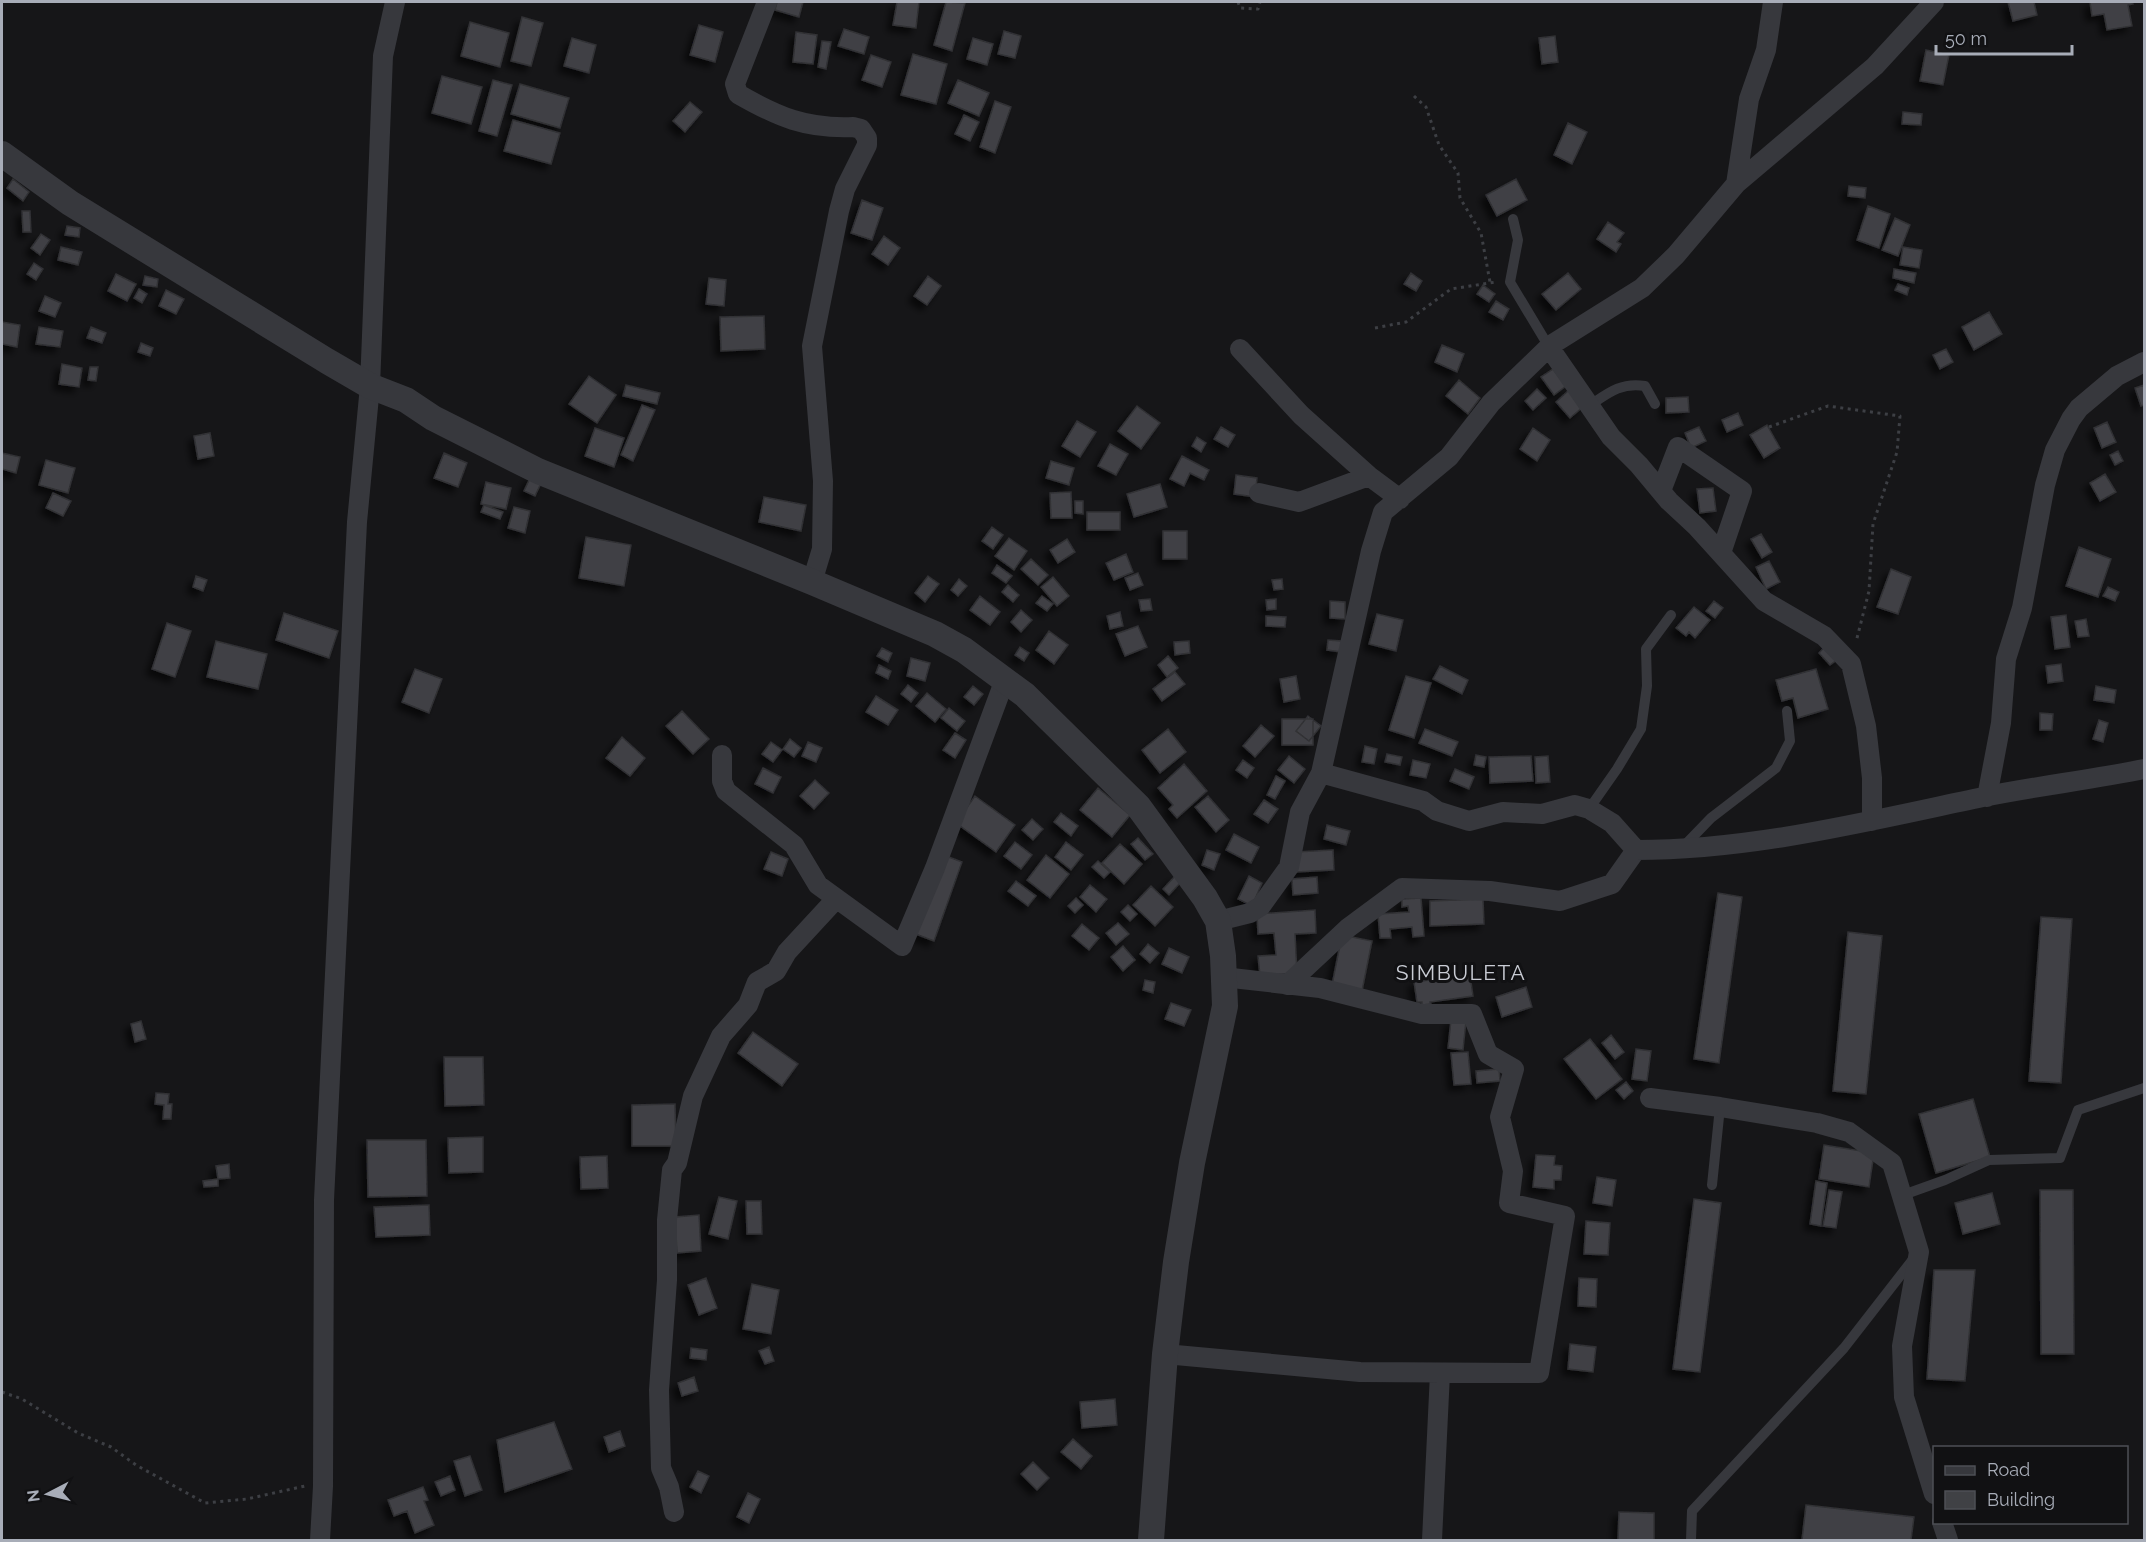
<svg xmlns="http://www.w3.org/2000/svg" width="2146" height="1542" font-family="Raleway,sans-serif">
  <defs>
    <filter id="shadow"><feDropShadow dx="-5.5" dy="5.5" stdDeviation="3" flood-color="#0009"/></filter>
  </defs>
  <rect width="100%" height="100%" fill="#161618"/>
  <path fill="#404145" stroke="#303034" stroke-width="1.5" filter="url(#shadow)" d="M777,2H803L799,17L775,10Z
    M897,2H919L916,28L893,25Z
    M946,2L965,3L952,51L934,45Z
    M2008,2H2034L2037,15L2013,21Z
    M2090,2H2132L2133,4L2128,5L2132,26L2107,30L2104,14L2092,16Z
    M522,17L543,23L531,66L511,61Z
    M470,22L509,33L500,67L461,56Z
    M699,25L723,32L715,62L690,55Z
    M844,29L869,37L864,54L838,46Z
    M1004,31L1021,36L1015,58L998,54Z
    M796,32L817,35L813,64L793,62Z
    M1555,36L1558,62L1542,64L1539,38Z
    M572,38L596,45L589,73L564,66Z
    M973,38L993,44L987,65L967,59Z
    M822,41L831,42L826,69L818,67Z
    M1926,50L1949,55L1943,85L1920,81Z
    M913,54L947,64L936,104L901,95Z
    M871,55L891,62L882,87L862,80Z
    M442,76L482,87L471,124L432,113Z
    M493,80L512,85L497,136L479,131Z
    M958,80L989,93L979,116L948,103Z
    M520,84L569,98L560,128L511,114Z
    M995,101L1011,107L995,153L980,147Z
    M690,102L702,112L685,132L673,121Z
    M1903,112L1922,114L1921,125L1902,124Z
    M964,115L979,122L970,141L955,134Z
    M513,120L560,133L551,164L504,151Z
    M1568,123L1587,132L1572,164L1554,155Z
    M13,179L29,192L23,201L7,188Z
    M1516,179L1527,200L1497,216L1486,195Z
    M1849,186L1866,188L1865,198L1848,196Z
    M862,200L883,208L872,240L851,233Z
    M1868,206L1890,214L1879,248L1857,240Z
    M22,211H30L31,232H23Z
    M1895,218L1910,225L1898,256L1882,250Z
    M1608,222L1624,233L1617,242L1621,244L1616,252L1597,239Z
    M67,226L80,228L79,237L65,235Z
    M41,234L50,240L40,255L31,248Z
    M884,236L900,248L888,265L872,254Z
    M61,247L82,252L78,265L58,260Z
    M1903,247L1922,250L1919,268L1900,265Z
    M34,263L43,269L36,280L27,274Z
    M1894,269L1916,273L1914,283L1893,278Z
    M1411,273L1422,281L1416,291L1404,284Z
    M1568,273L1581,289L1556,310L1542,294Z
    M116,274L136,284L127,301L108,291Z
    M145,276L158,279L157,287L143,285Z
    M928,276L941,286L927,305L914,296Z
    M709,278L726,280L724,306L706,304Z
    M1898,284L1909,288L1907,295L1895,290Z
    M1483,285L1495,294L1489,302L1477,294Z
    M139,289L147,294L142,303L134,298Z
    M166,290L184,299L176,314L159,306Z
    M45,296L61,303L55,317L39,311Z
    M1496,301L1509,309L1503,320L1489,312Z
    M1989,312L2002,334L1974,350L1962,327Z
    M764,316L765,349L721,351L720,317Z
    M2,322L20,325L17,347L2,344Z
    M39,327L63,331L60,347L36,344Z
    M91,327L106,333L102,343L87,338Z
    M141,343L153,348L150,356L138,352Z
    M1442,345L1464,354L1457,372L1435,362Z
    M1946,349L1953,362L1940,369L1933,355Z
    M62,364L82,368L79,387L59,384Z
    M90,367H98L96,381L88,380Z
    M1553,369L1566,386L1554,395L1541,377Z
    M589,376L616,395L597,423L569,404Z
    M1459,380L1480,398L1468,414L1446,396Z
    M626,385L660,393L657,404L623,396Z
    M2144,385V405L2141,406L2135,388Z
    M1537,389L1546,398L1533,410L1525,401Z
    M1569,390L1584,406L1570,418L1556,402Z
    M1688,397L1689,412L1666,413V398Z
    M642,405L655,410L633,461L621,455Z
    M1137,406L1160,423L1141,449L1118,431Z
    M1738,413L1743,425L1727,432L1722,420Z
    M1077,421L1096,432L1080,457L1062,446Z
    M2107,422L2116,442L2102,448L2094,428Z
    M1767,425L1780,448L1764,458L1750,435Z
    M1221,427L1235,435L1228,447L1214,439Z
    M1699,427L1706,441L1691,448L1685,433Z
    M595,428L624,438L614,467L585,456Z
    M1533,428L1550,440L1537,461L1520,449Z
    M210,433L214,456L198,459L194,436Z
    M1197,437L1206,443L1201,452L1192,446Z
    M1110,444L1128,454L1116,475L1098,466Z
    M2118,451L2123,461L2115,465L2110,455Z
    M2,453L20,457L16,473L2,469Z
    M444,453L467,463L458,487L434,478Z
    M1182,456L1209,470L1204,480L1190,473L1184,486L1170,479Z
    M46,460L75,468L68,493L39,485Z
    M1051,461L1074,468L1069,485L1046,478Z
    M2105,474L2116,492L2100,501L2090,483Z
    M1236,475L1257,478L1255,497L1234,494Z
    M531,476L542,481L535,496L524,491Z
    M486,482L511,488L506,509L481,504Z
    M1160,484L1167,507L1134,517L1127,494Z
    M1713,488L1716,511L1700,513L1697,489Z
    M1071,492L1072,518H1051L1050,493Z
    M53,493L71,501L63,516L46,508Z
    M764,497L806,505L801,531L759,522Z
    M1075,501H1083V514L1075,513Z
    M484,505L503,512L500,519L481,512Z
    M514,507L530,511L525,533L508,528Z
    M1087,512H1120V530H1087Z
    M992,527L1003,535L993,549L982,541Z
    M1163,531H1187V559H1163Z
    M1761,534L1772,552L1762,558L1751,539Z
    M586,537L631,545L624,586L579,578Z
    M1009,538L1027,551L1014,570L995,556Z
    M1067,539L1075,552L1058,563L1050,550Z
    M2079,547L2111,559L2098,597L2066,586Z
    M1126,554L1133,572L1114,580L1106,563Z
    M1031,559L1048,575L1038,585L1021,569Z
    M1769,561L1780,582L1766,589L1756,567Z
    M997,565L1012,576L1006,583L992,573Z
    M1891,569L1911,577L1898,614L1877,607Z
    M1138,573L1143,585L1130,590L1125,578Z
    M196,576L207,580L203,591L193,587Z
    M928,576L939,584L925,602L915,593Z
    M1053,577L1069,596L1057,606L1041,587Z
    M959,579L967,586L958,596L951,590Z
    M1282,579L1283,589L1274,590L1272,580Z
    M1008,585L1019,595L1013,602L1002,592Z
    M2108,587L2119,592L2115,601L2103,596Z
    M980,596L1000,612L990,625L970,610Z
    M1042,596L1053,604L1047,611L1036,603Z
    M1150,599L1152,610L1141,611L1139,600Z
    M1276,599V609L1267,610L1266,600Z
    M1330,601L1345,602V619L1330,618Z
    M1714,601L1723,608L1715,618L1706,611Z
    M1694,607L1710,620L1695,638L1689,632L1686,636L1676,628Z
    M1021,610L1032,620L1021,632L1011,622Z
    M1120,612L1123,626L1110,629L1107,616Z
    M284,613L338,631L329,658L276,640Z
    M1377,614L1403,620L1396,651L1369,644Z
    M2066,615L2070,647L2055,649L2051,617Z
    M1266,616L1286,617L1285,627L1266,626Z
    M2086,619L2089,636L2078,637L2075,621Z
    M167,623L191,631L175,677L152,669Z
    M1138,626L1147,647L1125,656L1116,634Z
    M1049,631L1068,645L1054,664L1036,650Z
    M1328,640L1342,641L1341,652L1327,650Z
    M216,641L267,654L258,689L207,677Z
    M1189,641L1190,653L1175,655L1174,642Z
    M1828,643L1841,657L1830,665L1819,653Z
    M1020,647L1029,653L1024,661L1015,655Z
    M882,648L892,653L888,662L877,656Z
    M1168,656L1178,668L1167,677L1158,665Z
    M911,658L930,663L925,681L907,676Z
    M2061,664L2063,681L2048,683L2046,666Z
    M879,665L891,671L888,679L876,673Z
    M1440,666L1468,680L1462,694L1433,679Z
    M415,669L442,679L429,713L402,702Z
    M1816,669L1828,709L1798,718L1793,698L1782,701L1776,680Z
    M1175,672L1185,684L1162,701L1153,689Z
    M1296,676L1300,699L1284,702L1280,679Z
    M1406,676L1431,683L1414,738L1389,730Z
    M908,685L918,693L911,702L901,694Z
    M973,686L983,694L974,705L964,697Z
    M2096,686L2116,690L2114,703L2094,700Z
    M927,693L946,709L935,722L916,706Z
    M876,696L898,710L888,725L866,712Z
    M949,708L965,721L957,731L941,718Z
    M682,711L709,739L693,754L666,726Z
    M2040,713L2053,714L2052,730H2040Z
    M1308,716L1321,726L1309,741L1296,731Z
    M1282,719H1313V745H1282Z
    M2099,720L2108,723L2103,742L2093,739Z
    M1261,725L1274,736L1255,757L1243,746Z
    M1168,729L1186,752L1160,773L1142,750Z
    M1425,729L1458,742L1452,756L1419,743Z
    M955,733L966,740L955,758L943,750Z
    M622,737L645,758L630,776L606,758Z
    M790,739L801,748L794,757L783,749Z
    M771,742L782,750L773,762L762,754Z
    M808,742L822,748L816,762L802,756Z
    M1365,746L1377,749L1374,764L1362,762Z
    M1387,754L1402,757L1400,765L1385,762Z
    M1476,755L1486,757L1484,767L1474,765Z
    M1289,756L1305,769L1294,783L1278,770Z
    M1531,756L1533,781L1490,783L1489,757Z
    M1548,756L1550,782L1536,783L1535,757Z
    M1243,760L1254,768L1247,778L1236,770Z
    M1413,760L1430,764L1426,778L1410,775Z
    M1184,764L1207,791L1177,818L1169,809L1173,805L1158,788Z
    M763,768L781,777L773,793L755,784Z
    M1455,769L1474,777L1469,789L1450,781Z
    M1276,776L1285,781L1275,799L1267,795Z
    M815,780L829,793L814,809L800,796Z
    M1098,788L1130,815L1112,837L1080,810Z
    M975,796L1015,825L996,852L956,823Z
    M1208,796L1229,820L1216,832L1195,807Z
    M1264,800L1278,809L1268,823L1254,814Z
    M1061,813L1078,826L1071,836L1054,822Z
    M1032,819L1043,829L1033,840L1022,830Z
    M1327,825L1350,831L1346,845L1324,839Z
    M1234,834L1259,847L1251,863L1226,850Z
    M1138,838L1153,854L1145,860L1131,844Z
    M1015,842L1032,855L1021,869L1004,856Z
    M1066,842L1083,855L1071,870L1055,857Z
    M1120,844L1142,864L1124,884L1102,863Z
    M1207,850L1220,854L1214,870L1202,865Z
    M1333,850L1334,870L1296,872L1295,852Z
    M771,852L788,859L782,876L764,869Z
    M941,854L962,862L934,941L913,933Z
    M1046,855L1069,874L1050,898L1027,880Z
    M1098,861L1110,872L1104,878L1092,867Z
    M1175,876L1181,882L1169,895L1163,889Z
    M1249,876L1262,883L1252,906L1238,899Z
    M1317,877L1318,893L1293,895L1292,879Z
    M1016,881L1036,896L1028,906L1008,891Z
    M1090,885L1107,899L1096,912L1080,897Z
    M1151,886L1173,907L1155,926L1133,905Z
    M1718,893L1742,897L1719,1063L1694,1059Z
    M1076,898L1083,905L1075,913L1068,906Z
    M1421,898L1424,936L1413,937L1412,927L1390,929L1391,938H1380L1378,914L1409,912L1408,906L1402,907V899Z
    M1483,899L1484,924L1430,926V901Z
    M1128,905L1137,914L1130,921L1121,912Z
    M1315,910L1316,933L1295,934L1297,973L1260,976L1258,956L1276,955L1274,933L1258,934L1257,914Z
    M2041,917L2072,919L2061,1083L2029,1081Z
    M1118,923L1129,934L1116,945L1106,933Z
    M1082,924L1099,938L1089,950L1072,936Z
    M1848,932L1882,936L1866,1094L1833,1091Z
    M1342,935L1372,941L1362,991L1332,985Z
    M1148,944L1159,953L1150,963L1140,954Z
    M1123,946L1135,960L1123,971L1111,957Z
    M1169,948L1189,957L1182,973L1162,964Z
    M1470,975L1473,996L1430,1002L1431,1004L1422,1005V1002H1417L1414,982Z
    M1145,980L1155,982L1153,993L1143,990Z
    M1526,987L1532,1007L1502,1017L1496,997Z
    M1171,1003L1191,1010L1184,1026L1165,1019Z
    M1451,1020L1466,1021L1463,1050L1448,1048Z
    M141,1021L146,1039L135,1042L131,1024Z
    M753,1032L798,1064L782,1086L738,1053Z
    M1611,1035L1624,1052L1615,1059L1602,1043Z
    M1590,1039L1622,1079L1596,1099L1564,1059Z
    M1636,1049L1651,1051L1647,1081L1632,1079Z
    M1468,1052L1471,1084L1454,1085L1451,1053Z
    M444,1057H483L484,1105L445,1106Z
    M1499,1069L1500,1081L1477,1083L1476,1071Z
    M1626,1082L1633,1091L1624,1099L1616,1090Z
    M156,1093L169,1094L168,1104H172L171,1119H163L164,1105L155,1104Z
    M1973,1099L1990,1157L1936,1173L1919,1114Z
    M675,1104L676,1146H632V1105Z
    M483,1137V1172L449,1173L448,1138Z
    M367,1140H426L427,1196L368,1197Z
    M1824,1145L1874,1153L1869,1187L1819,1179Z
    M1536,1155L1555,1156L1554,1165L1562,1166L1561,1180H1554V1189L1533,1187Z
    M607,1156L608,1188L581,1189L580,1157Z
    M229,1164L230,1178L218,1179L216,1166Z
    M1597,1177L1616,1180L1612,1206L1593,1203Z
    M218,1179V1186L204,1187L203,1181Z
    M1816,1181L1827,1183L1821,1226L1810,1224Z
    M1829,1190L1842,1192L1836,1228L1823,1226Z
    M2040,1190H2073L2074,1354H2041Z
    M1992,1193L2000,1224L1963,1234L1955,1203Z
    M719,1197L737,1201L728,1239L709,1234Z
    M1694,1199L1721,1203L1700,1372L1673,1369Z
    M746,1201H761L762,1234H747Z
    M429,1205L430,1235L376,1237L374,1207Z
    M699,1215L701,1251L677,1253L675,1217Z
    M1586,1221L1610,1223L1608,1255L1584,1254Z
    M1934,1270H1975L1965,1381L1927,1379Z
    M706,1278L717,1308L699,1315L688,1285Z
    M1579,1278L1597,1279L1596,1307L1578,1306Z
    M752,1284L779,1290L771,1334L743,1329Z
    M1570,1344L1596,1347L1593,1372L1568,1369Z
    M769,1347L774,1361L765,1364L759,1351Z
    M691,1348L707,1350L706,1360L690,1358Z
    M694,1377L698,1391L682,1396L678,1383Z
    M1115,1399L1117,1425L1082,1428L1080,1402Z
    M554,1422L572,1469L505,1492L497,1440Z
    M620,1431L625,1446L609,1452L604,1437Z
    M1073,1439L1092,1456L1081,1469L1061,1452Z
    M470,1456L482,1490L465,1496L454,1461Z
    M1033,1462L1049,1478L1037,1490L1021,1474Z
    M698,1471L709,1476L701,1493L690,1487Z
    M450,1476L455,1490L441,1496L435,1482Z
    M423,1487L428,1500L424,1501L434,1525L415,1533L407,1511L394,1516L388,1500Z
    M748,1493L760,1499L749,1523L737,1517Z
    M1806,1505L1914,1517L1911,1540H1802Z
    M1619,1512L1654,1513V1540H1618Z"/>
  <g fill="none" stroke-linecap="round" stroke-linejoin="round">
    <path stroke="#3d3f44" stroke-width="3" stroke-dasharray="3 4.5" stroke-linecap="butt" d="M1238,2L1240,8L1258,9L1260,2
      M1414,96L1426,107L1439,145L1458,173L1460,198L1481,233L1490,282
      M1375,328L1406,322L1451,289L1496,282
      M1769,427L1828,406L1900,416L1897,452L1873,524L1869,591L1856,642
      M2,1392L22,1399L78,1433L111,1447L136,1465L205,1503L247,1499L305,1486"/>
    <path stroke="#37383d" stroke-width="10" d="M1513,219L1518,240L1510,282L1549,347
      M1589,406C1608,393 1621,382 1645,386L1655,404
      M1589,809L1617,769L1641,729L1647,686L1646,649L1671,615
      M1682,848L1711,818L1776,768L1790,741L1787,711
      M1712,1185L1720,1107
      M1903,1195L1945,1180L1989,1160L2060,1158L2078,1110L2144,1088
      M1691,1540L1692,1511L1844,1348L1914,1258"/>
    <path stroke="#37383d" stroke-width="20" d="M767,2L735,84L738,94C778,117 806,129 853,127L861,129L867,138V145L845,189L839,211L812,346L823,481L822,549L812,582
      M1736,184L1749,99L1766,50L1773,2
      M1549,347L1611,437L1639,465L1669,501L1697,527L1764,601L1824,636L1851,664L1866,726L1872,778V821
      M1240,349L1301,415L1369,476
      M1661,491L1678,447L1742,491L1721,553
      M1259,493L1299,502L1369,476L1400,499
      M722,755V781L726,791L794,845L818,885L902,946L935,868L1004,682
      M1321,773L1423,801L1437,811L1469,821L1503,812L1542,814L1575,805L1589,809L1612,823L1636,850C1753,850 1868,821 1983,797C2036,786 2091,780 2144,769
      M1987,797L2001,723L2006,659L2022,608L2045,485L2055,450L2071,419L2079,408L2117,376L2144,362
      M1218,921L1250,913L1261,906L1289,867L1300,812L1321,773L1371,551L1383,512L1449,457L1491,403L1551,345L1642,288L1676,255L1736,184L1875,66L1934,2
      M1287,985L1348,928L1402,888L1490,891L1560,901L1612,884L1636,850
      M1650,1098L1720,1107L1817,1123L1849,1132L1892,1163L1919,1252L1902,1346L1904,1397L1934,1494
      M1165,1354L1360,1372L1539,1373L1565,1216L1509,1203L1513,1171L1500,1117L1514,1069L1488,1054L1472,1014H1422L1320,988L1223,977
      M674,1512L669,1487L661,1468L659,1390L667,1280V1220L672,1170L677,1163L693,1096L721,1036L748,1005L757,982L776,971L787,952L836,899
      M1942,1522L1948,1540
      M320,1540L323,1486L324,1200L357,522L370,386L383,56L395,2
      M1432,1540L1440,1373"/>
    <path stroke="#37383d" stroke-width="26" d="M2,154L70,203L327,361L370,386L406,400L433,418L538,471L812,582L935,634L964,650L1025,695L1138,806L1205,898L1218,921L1223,956L1225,1006L1192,1163L1176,1262L1165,1354L1151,1540"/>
  </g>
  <g text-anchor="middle" stroke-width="6" stroke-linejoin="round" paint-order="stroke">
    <g font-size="21" letter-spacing="1.5" fill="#c9ccd4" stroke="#111113">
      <text x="1461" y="980">SIMBULETA</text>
    </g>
  </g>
  <rect width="2146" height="1542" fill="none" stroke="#a8adb8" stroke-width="6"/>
  <rect x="1933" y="1446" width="195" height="78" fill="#111113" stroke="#4d4f55" stroke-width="1.5"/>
  <rect x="1945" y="1466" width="30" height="9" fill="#37383d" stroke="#4d4f55" stroke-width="1.5"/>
  <text x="1987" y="1476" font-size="18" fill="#a8adb8">Road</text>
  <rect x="1945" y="1491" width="30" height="18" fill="#404145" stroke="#4d4f55" stroke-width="1.5"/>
  <text x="1987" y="1506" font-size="18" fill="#a8adb8">Building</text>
  <g transform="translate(48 1494) rotate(263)" stroke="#111113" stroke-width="4.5" paint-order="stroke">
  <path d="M0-4.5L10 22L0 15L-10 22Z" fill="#a8adb8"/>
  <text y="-9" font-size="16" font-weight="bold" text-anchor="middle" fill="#a8adb8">N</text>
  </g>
  <path d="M1936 45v9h136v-9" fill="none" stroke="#a8adb8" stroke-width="3"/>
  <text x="1945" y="45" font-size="18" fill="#a8adb8" stroke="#111113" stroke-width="4.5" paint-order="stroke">50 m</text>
</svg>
